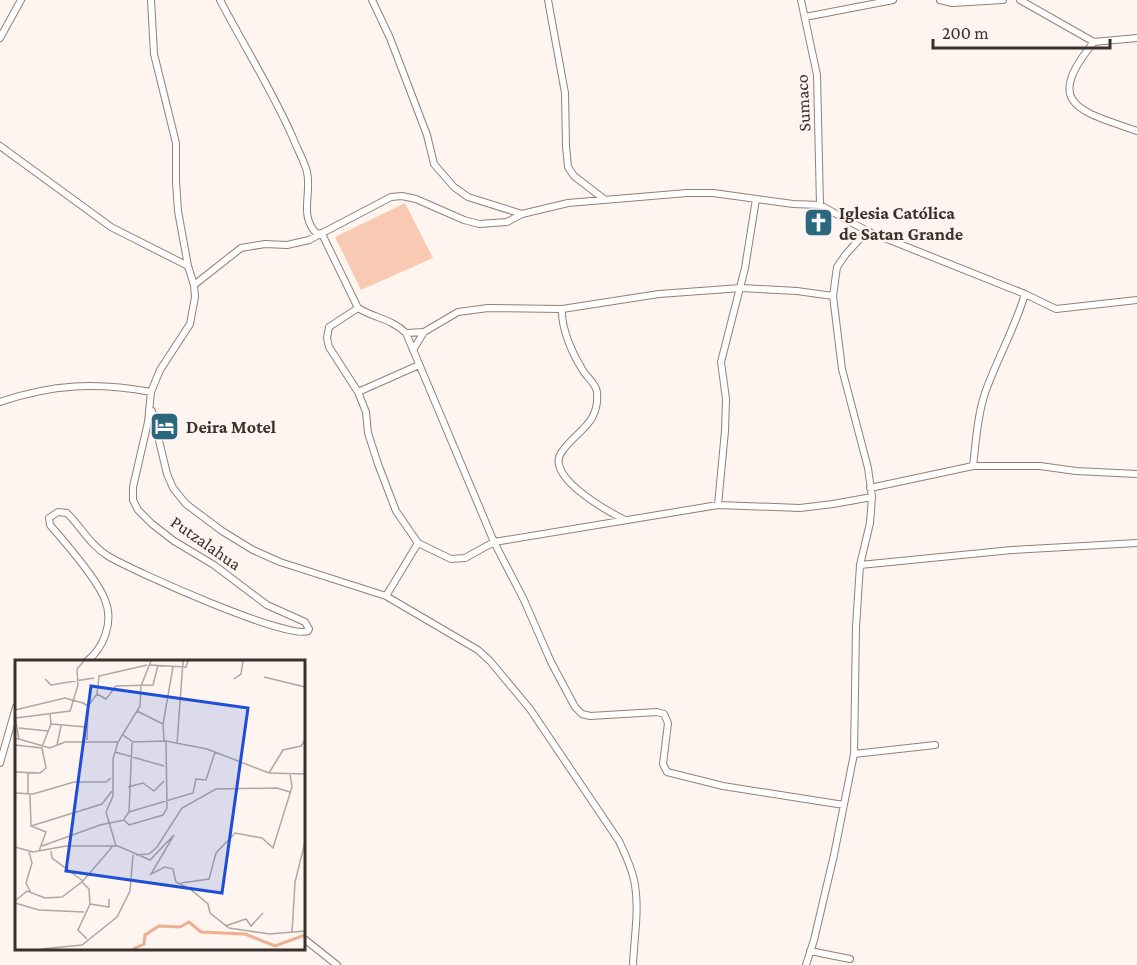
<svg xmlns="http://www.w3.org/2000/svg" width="1137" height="965" font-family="'Crimson Pro',serif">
  <rect width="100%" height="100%" fill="#fef4f0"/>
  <path fill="#f9cab3" d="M405,203L433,258L361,290L335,237Z"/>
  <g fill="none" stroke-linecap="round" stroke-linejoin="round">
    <defs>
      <path id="minor" d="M220,0C244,46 272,90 293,138C297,149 304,160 307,172C312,193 299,215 316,233L322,234L358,308L329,327L327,338L329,347L358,392L366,412L368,433L378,464L396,511L418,543L451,559L465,558L494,542L718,505L800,508L833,504L872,497
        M372,0L390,38L427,135L434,164L454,187L468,197L522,214
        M548,0L565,93L566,146L568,167L574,176L604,199
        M801,0L817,75L820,205
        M940,0L952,3L1003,0
        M1020,0L1094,42L1137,38
        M805,17L893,0
        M0,38L21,0
        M1094,42C1042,105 1080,111 1137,131
        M0,146L111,227L188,266
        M194,285L241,248L265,244L287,245L309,240L391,197L402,196L416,199L464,220L479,224L507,222L522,214L568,203L687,193H713L793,204L820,205L867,231L1025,294L1056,309L1137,300
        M358,308C374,318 392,319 406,333L494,542L524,600L551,662L575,707L582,714L590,716L657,712L664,714L668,723L663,764L667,772L723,786L844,805
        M562,309C561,328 572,353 582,369C586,377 596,383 597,392C600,425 575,431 561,453C546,477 607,511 625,520
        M406,333L424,332L458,312L488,308L562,309L659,294L741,288L797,291L833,296
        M413,350L424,332
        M358,392L419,365
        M0,402C52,384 97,382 151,392
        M152,411L167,474L173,488L186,504L222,531L253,550L280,562L386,596L478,650L490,661L530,709L619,841C625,854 631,866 634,880C640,908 634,937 633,965
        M973,466C976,442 977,417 985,393C997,359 1015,328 1025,294
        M870,488L973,466H1040L1076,471L1137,474
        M718,505L725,431L726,399L721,362L745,268L756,199
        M860,565L1012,550L1137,543
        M386,596L418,543
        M86,662C104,648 114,622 105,600C98,580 64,541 50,525L49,518L58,512L67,513C81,527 91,546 108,556C133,571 287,640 308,631L309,629L305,622L267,605L214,565L174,541L152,524L138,510L133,500V487L148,422L151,392L160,370L190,324L195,297L194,285L188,266L178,211L176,182V143L154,54L151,0
        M854,754L935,745
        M0,763L16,707
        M303,938L337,965
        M810,951L850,959
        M806,965L814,940L834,855L854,754L856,627L860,565L870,523L872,497L868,468L842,369L833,296L837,267L846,254L867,231"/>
    </defs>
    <use href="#minor" stroke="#957f75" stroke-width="8"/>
    <use href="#minor" stroke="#fff" stroke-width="6"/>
  </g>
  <defs>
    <symbol id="church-square" viewBox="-11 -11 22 22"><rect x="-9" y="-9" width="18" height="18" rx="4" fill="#2b677e" stroke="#fef4f0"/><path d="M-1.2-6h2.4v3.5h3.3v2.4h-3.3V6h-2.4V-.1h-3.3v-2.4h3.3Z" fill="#fff"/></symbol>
    <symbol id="hotel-square" viewBox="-11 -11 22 22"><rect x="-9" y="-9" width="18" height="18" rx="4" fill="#2b677e" stroke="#fef4f0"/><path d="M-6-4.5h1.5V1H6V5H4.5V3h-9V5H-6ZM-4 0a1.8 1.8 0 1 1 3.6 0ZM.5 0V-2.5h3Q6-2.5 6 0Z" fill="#fff"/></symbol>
  </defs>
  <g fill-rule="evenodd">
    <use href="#church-square" x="802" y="206" width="33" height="33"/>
    <use href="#hotel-square" x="148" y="410" width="33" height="33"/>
  </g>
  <g text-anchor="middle" stroke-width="5" stroke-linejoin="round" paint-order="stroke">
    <g font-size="18" fill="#3a312d" stroke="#fef4f0">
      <text transform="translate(803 103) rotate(-93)" y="6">Sumaco</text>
      <text transform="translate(206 543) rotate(35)" y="6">Putzalahua</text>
    </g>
    <g font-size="18" font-weight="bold" fill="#3a312d" stroke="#fef4f0" text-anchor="start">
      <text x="839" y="219">Iglesia Católica<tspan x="839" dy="21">de Satan Grande</tspan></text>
      <text x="186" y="433">Deira Motel</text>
    </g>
  </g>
  <g transform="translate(15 660)">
    <rect width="290" height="290" fill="#fef4f0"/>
    <path fill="none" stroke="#eeaf91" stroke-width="3" d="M118,289L129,284L130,275L144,266L165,267L174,262L186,272L230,274L260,286L290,275"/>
    <path fill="none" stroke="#b0a6a2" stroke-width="1.5" d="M134,5L171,7L173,1M249,17L290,27M30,19L36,25L79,18M219,19L226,14L228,1M82,34L91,39L101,26L138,25L143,5M73,46L82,34L84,16L132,5M0,50L50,38L68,43L73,46L72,80M122,51L148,64M0,57L4,79M1,58L55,51L63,25L62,9L69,1M36,64L71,67M4,68L33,71M108,75L118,82L151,81L192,89L254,113L290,114M0,78L35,88L50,82H103M149,81L148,64L158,7M162,84L168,1M0,85L27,88L31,108L25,113L0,112M42,85L46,66M27,87L36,64L35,54M100,92L149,106M254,113L268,90L286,86L290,80M113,127L128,123L139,131L149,121M0,133L18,134L59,122H91L96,118M13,135V112M15,135L16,166L31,172L24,191M114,152L117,83M109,159L114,152L178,133L181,119L191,120L200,92M16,166L87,144L97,131M27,186L85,165L109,160L114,165L148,155L152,148L151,81M101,186L91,152L98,136V99L103,82L125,46L126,26L136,1M0,187L18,192L51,186H103L135,200L159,175L136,214L150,207L158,209L161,222L175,229L193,244L195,253L214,268L255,274L290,271M36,191L37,198L68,221M14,192L17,203L11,223L16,233M121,195L134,194L142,187L167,148L201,129L262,128L275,132M67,222L74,229L75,244L63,270L72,279M166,223L194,219L201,193L220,173L247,178L258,188L277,127L275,114M0,241L12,231L30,238L47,237L68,221L97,187M0,243L24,250L69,252M75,244L94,247V239M210,266L231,259L236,266L248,253M277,273L280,222L290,182M26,289L67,285L102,257L115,231L118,195"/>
    <path fill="#1d4ed8" fill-opacity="0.15" stroke="#1d4ed8" stroke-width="3" d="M76,26L233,48L207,233L51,211Z"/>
    <rect width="290" height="290" fill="none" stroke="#3a312d" stroke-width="3"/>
  </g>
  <path d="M933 39v9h177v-9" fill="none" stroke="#3a312d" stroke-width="3"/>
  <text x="942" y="39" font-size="18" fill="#3a312d" stroke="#fef4f0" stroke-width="4.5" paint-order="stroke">200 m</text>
</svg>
